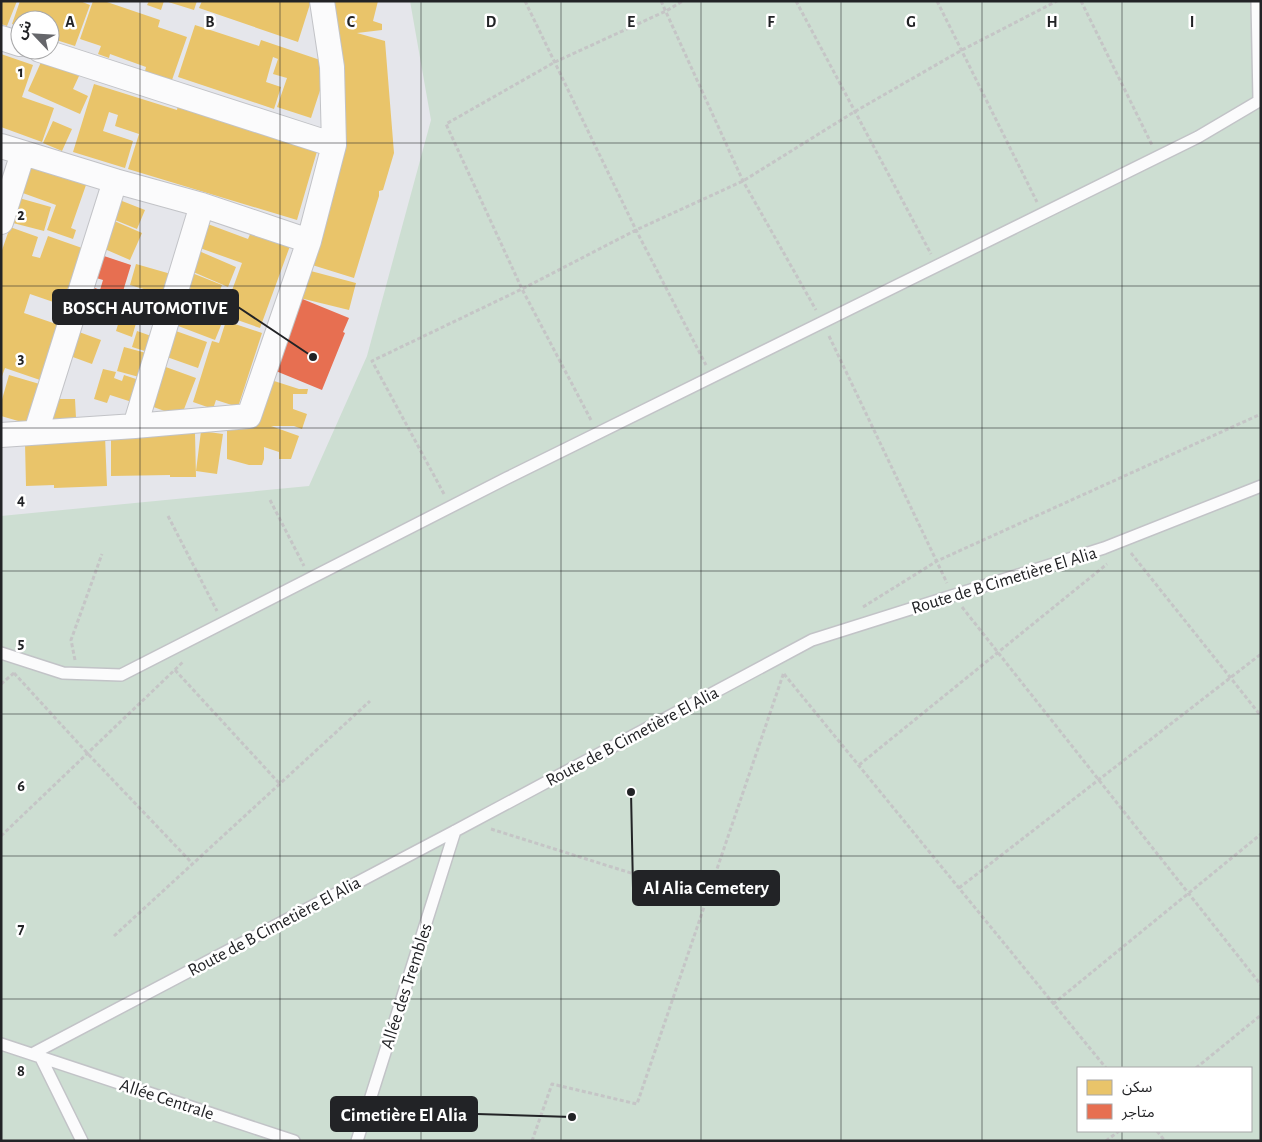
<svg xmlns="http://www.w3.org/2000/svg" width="1262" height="1142" font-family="'Alegreya Sans','Noto Sans Arabic',sans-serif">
  <rect width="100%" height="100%" fill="#e5e6eb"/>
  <path fill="#cdded2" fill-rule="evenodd" d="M410,1H1261V1141H1V516L309,486L367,356L431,120ZM1078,1068H1251V1131H1078Z"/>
  <path fill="#e9c46a" d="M1,1H17L7,26L1,24Z
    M20,1H80L90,5L75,46L50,38V20H20V27L12,24Z
    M93,1H104L160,20L158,27L187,37L172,80L145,71L146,67L110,54L109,58L98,54L101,46L80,39Z
    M149,1H164L161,10L147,5Z
    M165,1H197L194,10Z
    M202,1H311L298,42L199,8Z
    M334,1H378L373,21L382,24V30L357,33L385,41L394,153L383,190L379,191V196L354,278L309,264L346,141Z
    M195,25L259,46L261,40L329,63L311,118L277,107L287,78L273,74L278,59L273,57L266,82L281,87L274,109L178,77Z
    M1,54L33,65L22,97L54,108L42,142L1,127Z
    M42,60L79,76L73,89L88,96L80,114L28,91Z
    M94,84L177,110L178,105L318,148L297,220L128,169L139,134L115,126L118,115L109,112L103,131L133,141L125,168L73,152Z
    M53,121L72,129L62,151L43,143Z
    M29,166L86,185L71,228L76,230L73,239L47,230L56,205L20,192Z
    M19,198L51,207L44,231L13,223Z
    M117,199L145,210L137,229L110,218Z
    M112,220L142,233L130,260L100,247Z
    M205,223L248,239L251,232L290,246L260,328L223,315L242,263L197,247Z
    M10,227L38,237L32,256L40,258L48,236L82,248L62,305L30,294L24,313L59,325L40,380L5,368L1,379V253Z
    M199,251L236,267L228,287L191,271Z
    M136,264L171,274L164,295L130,285Z
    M307,270L356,283L349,310L300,298Z
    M192,273L222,285L211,314L224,318L215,340L173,324Z
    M123,308L139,313L132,337L116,331Z
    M226,321L262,333L238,407L216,400L213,409L193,402L212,341L219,343Z
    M173,330L207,342L198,368L164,356Z
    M137,331L154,337L148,352L132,347Z
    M79,332L101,340L92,364L70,356Z
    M124,347L146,353L139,377L117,371Z
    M163,366L196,378L181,417L148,405Z
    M103,369L116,372L114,378L122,381L124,375L139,380L132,402L110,395L107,403L94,399Z
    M9,375L43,385L32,425L1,416V403Z
    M271,380L299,389H308L307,394H293V409L307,414L302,429L294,426H271L299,436L291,459H279V452L264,447V459L262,465H249L227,459V429L254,428Z
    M53,399H75L76,418L53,419Z
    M201,431L223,434L217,474L196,471Z
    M195,433L196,477H170V475L111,476V435Z
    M105,436L107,486L54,488V485L26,486L25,443Z"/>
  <path fill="#e76f51" d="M101,255L131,265L117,311L85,299L90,286L100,290L103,280L93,277Z
    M300,298L349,318L343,332L345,333L322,390L271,369Z"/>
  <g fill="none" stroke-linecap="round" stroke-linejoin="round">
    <defs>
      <path id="service" d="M1,653L63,673L121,675L507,478L1198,137L1259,101L1257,1
        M1,1044L294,1141
        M32,1054L455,831L812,640L1104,548L1261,486
        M40,1056L82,1141
        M357,1141L455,831"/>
      <path id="minor" d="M1,38L20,44
        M40,50L334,145
        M1,146L115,181L202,205L309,241
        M1,222L23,153
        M135,426L202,205
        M36,432L115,181
        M1,435L135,426L249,416L309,241L334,145L332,67L322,1"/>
    </defs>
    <use href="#service" stroke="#c2c3c7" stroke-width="14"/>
    <use href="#minor" stroke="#c2c3c7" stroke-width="26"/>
    <path stroke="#c5c5c6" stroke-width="3" stroke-dasharray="4 2.5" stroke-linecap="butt" d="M525,1L636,230L706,365
      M661,1L743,181L816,310
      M796,1L931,254
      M937,1L1037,202
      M1081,1L1152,145
      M829,336L947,583
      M591,420L522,289L446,124L555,62L666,11L683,1
      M444,494L372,361L522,289L636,230L743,181L854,112L962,50L1057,1
      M270,500L304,566
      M168,516L217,611
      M1131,553L1261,716
      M863,607L937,561L1261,414
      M962,607L1261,985
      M75,660L71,640L102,554
      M175,670L279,783
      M14,673L90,756L192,863
      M784,674L1106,1068
      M1,684L14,673
      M859,765L1107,564
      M491,829L707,897
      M1,836L184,661
      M959,888L1261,654
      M114,936L370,701
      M1053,1004L1261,834
      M1196,1068L1261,1015
      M1157,1131L1165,1141
      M532,1141L552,1084L637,1104L784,672
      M1106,1141L1119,1131"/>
    <use href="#service" stroke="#fbfbfc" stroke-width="11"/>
    <use href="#minor" stroke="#fbfbfc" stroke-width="24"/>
  </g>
  <path fill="none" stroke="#222326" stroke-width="1" stroke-opacity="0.55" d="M140,1V1141M280,1V1141M421,1V1141M561,1V1141M701,1V1141M841,1V1141M982,1V1141M1122,1V1068M1,143H1261M1,286H1261M1,428H1261M1,571H1261M1,714H1261M1,856H1261M1,999H1261M1122,1131V1141"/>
  <g text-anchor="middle" stroke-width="5" stroke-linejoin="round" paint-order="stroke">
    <g font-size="18" fill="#222326" stroke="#fff">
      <text transform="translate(1004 580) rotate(-17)" y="6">Route de B Cimetière El Alia</text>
      <text transform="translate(632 736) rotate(-28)" y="6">Route de B Cimetière El Alia</text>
      <text transform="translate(274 926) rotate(-28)" y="6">Route de B Cimetière El Alia</text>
      <text transform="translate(406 986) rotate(-72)" y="6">Allée des Trembles</text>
      <text transform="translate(167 1099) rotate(18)" y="6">Allée Centrale</text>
    </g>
  </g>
  <g font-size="16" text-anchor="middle" font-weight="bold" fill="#222326" stroke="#fff" stroke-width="5" stroke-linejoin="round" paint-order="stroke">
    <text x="70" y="27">A</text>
    <text x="210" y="27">B</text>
    <text x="351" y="27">C</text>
    <text x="491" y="27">D</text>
    <text x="631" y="27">E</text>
    <text x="771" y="27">F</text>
    <text x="911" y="27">G</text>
    <text x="1052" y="27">H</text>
    <text x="1192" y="27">I</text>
    <text x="21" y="77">1</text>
    <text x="21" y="220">2</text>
    <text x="21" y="363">3</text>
    <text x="21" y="505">4</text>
    <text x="21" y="648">5</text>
    <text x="21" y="791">6</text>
    <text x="21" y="934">7</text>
    <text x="21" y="1076">8</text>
  </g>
  <path fill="none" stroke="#222326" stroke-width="2" d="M313 357L238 307M631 792L633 888M572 1117L477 1114"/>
  <g fill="#222326" stroke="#fff" stroke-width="2">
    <circle cx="313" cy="357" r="5"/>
    <circle cx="631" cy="792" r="5"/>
    <circle cx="572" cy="1117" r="5"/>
  </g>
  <g fill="#222326" stroke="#222326" stroke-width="2">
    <rect x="53" y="290" width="185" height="34" rx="5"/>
    <rect x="633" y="871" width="146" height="34" rx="5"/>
    <rect x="331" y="1097" width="146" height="34" rx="5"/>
  </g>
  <g font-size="19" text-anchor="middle" font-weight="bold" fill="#fff">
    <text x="145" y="314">BOSCH AUTOMOTIVE</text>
    <text x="706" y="894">Al Alia Cemetery</text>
    <text x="404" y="1121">Cimetière El Alia</text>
  </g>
  <rect width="1262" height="1142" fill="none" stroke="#222326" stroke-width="5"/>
  <rect x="1077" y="1067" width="175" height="65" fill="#ffffff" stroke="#a7a7a8"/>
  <rect x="1087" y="1080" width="25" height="15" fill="#e9c46a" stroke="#a7a7a8"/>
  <text x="1122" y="1092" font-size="15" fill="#222326">سكن</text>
  <rect x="1087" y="1104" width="25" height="15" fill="#e76f51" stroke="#a7a7a8"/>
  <text x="1122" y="1117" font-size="15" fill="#222326">متاجر</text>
  <g transform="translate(35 35) rotate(295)"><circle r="24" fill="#ffffff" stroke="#a7a7a8"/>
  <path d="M0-4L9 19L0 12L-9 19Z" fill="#66676b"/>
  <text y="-8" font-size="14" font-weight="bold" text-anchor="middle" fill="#222326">ش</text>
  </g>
</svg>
